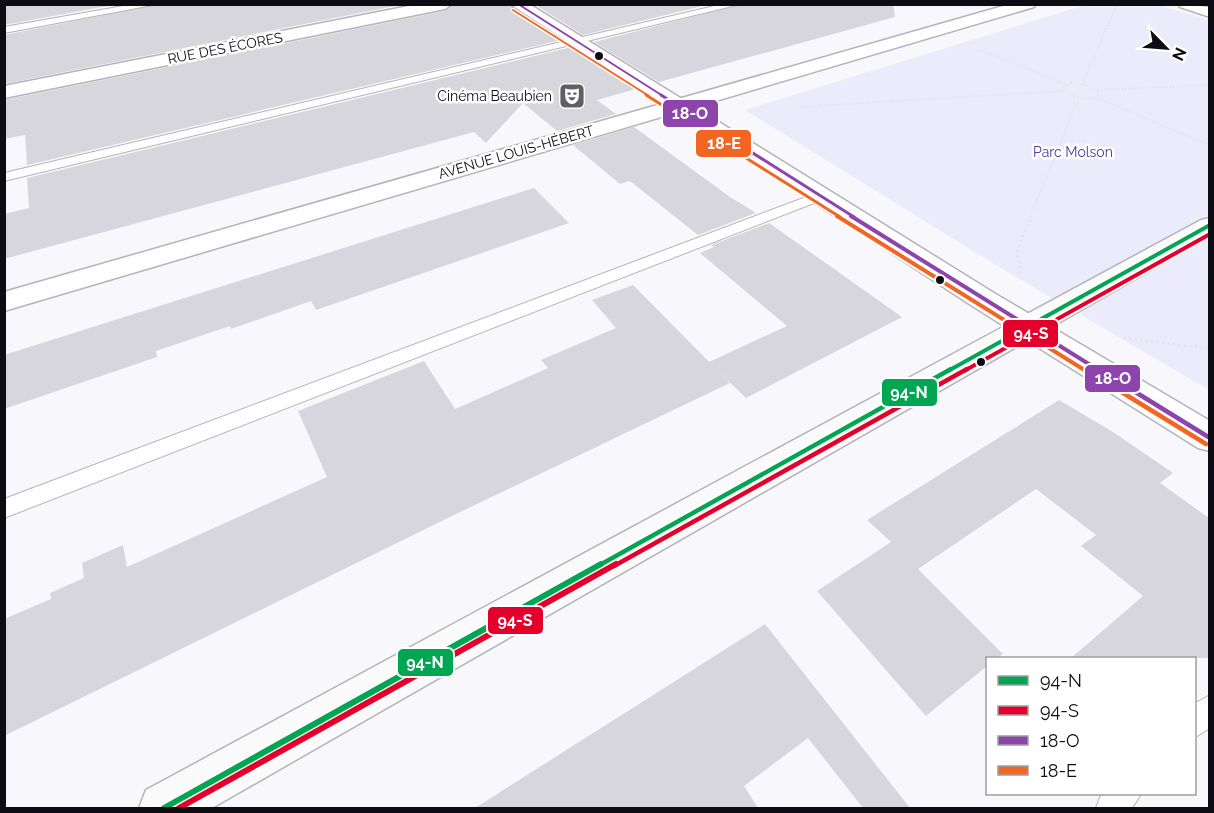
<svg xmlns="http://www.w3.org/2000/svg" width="1214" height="813" font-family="Raleway,sans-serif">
  <rect width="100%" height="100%" fill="#f8f8fc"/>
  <path fill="#ebebfb" d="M1085,5H1158L1209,20V390L1004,270L745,110Z"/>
  <path fill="#d6d6dc" d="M4,4H119L4,25Z
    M160,4H405L4,84V35Z
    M454,4H508L561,40L27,165L25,135L4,139V100L445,11Z
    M534,4H711L583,35Z
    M743,4H893L895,17L659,82L594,42Z
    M572,47L636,89L597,100L616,114L557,131L523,103L486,143L474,132L4,259V214L29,208L27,178Z
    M634,127L730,197L756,213L698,235L630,181L620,184L573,145Z
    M534,188L569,223L316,310L311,301L231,329L230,326L156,351L157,357L4,409V355Z
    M769,223L902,317L746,398L709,362L787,326L700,253L714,247L711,245Z
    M633,285L730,383L454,515L4,736V619L51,599L50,593L84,578L82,563L123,545L127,567L327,477L298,411L424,361L455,409L548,368L541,360L616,328L592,300Z
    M1059,400L1113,432L1173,473L1160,483L1209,518V658H1071L1143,596L1081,546L1096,535L1036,489L918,569L1003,654L997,658H987V666L926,716L817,591L891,542L867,520Z
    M765,624L910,808H863L808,738L744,786L758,808H475Z"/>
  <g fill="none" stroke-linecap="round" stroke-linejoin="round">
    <defs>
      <path id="service" d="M135,4H158L4,33V27Z
        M723,4H741L4,181V173Z
        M822,191L829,195L827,198L4,518V499Z
        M1210,695V728L1194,738V704Z
        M1105,794H1141L1132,808H1096L1100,797Z"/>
      <path id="minor" d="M419,4H452L445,9L4,98V86Z
        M1010,4H1036L1034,7L4,311V292Z
        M1178,4L1210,7V17L1180,7Z"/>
      <path id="tertiary" d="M510,4H529L994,293L1210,421V451L1198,448L974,307Z"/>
      <path id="secondary" d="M1210,218V236L212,808H139L146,790L1201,220Z"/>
    </defs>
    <use href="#service" stroke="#b3b3b8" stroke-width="2"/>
    <use href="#minor" stroke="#b3b3b8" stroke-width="3"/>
    <use href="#tertiary" stroke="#b3b3b8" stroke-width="3"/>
    <use href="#secondary" stroke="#b3b3b8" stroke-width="3"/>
    <path stroke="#e3e3e4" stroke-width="2" stroke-dasharray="1 2" stroke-linecap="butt" d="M980,50L1066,84
      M1071,83L1088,85L1101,95C1088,102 1073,98 1063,88Z
      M1082,84L1117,4
      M1098,90L1210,85
      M1097,98L1210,145
      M797,107L1064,91
      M1030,217L1079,98"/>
    <path stroke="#e3e3e4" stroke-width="3" stroke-dasharray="1.5 4" stroke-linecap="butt" d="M1021,279L1017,250L1031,216
      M1124,338L1210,349"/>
    <use href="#service" fill="#fefeff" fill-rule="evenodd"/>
    <use href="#minor" fill="#fefeff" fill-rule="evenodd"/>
    <use href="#tertiary" fill="#fefeff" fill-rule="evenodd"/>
    <use href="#secondary" fill="#fafafb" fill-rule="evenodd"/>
    <defs>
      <path id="bus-1-far2" d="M948,371L1210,225"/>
      <path id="bus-1-far1" d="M598,566L951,369"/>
      <path id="bus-1" d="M164,808L601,564"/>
      <path id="bus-2-far2" d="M964,371L1210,234"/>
      <path id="bus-2-far1" d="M614,566L967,369"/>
      <path id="bus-2" d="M179,808L616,564"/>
      <path id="bus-3-far3" d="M518,4L663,96"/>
      <path id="bus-3-far2" d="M661,95L854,217"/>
      <path id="bus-3-far1" d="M851,216L1100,371"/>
      <path id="bus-3" d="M1098,369L1210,438"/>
      <path id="bus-4-far3" d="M513,10L649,96"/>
      <path id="bus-4-far2" d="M646,95L840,217"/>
      <path id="bus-4-far1" d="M837,216L1086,371"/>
      <path id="bus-4" d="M1084,369L1206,444"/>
    </defs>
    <use href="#bus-1-far2" stroke="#fff" stroke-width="8"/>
    <use href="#bus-1-far1" stroke="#fff" stroke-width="9"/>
    <use href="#bus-1" stroke="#fff" stroke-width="10"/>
    <use href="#bus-2-far2" stroke="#fff" stroke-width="8"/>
    <use href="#bus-2-far1" stroke="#fff" stroke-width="9"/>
    <use href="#bus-2" stroke="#fff" stroke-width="10"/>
    <use href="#bus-3-far3" stroke="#fff" stroke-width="4.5"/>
    <use href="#bus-3-far2" stroke="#fff" stroke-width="6"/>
    <use href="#bus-3-far1" stroke="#fff" stroke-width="8"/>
    <use href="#bus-3" stroke="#fff" stroke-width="9"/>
    <use href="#bus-4-far3" stroke="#fff" stroke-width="4.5"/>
    <use href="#bus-4-far2" stroke="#fff" stroke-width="6"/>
    <use href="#bus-4-far1" stroke="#fff" stroke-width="8"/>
    <use href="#bus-4" stroke="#fff" stroke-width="9"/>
    <use href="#bus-1-far2" stroke="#00a651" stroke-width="4"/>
    <use href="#bus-1-far1" stroke="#00a651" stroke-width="4.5"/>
    <use href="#bus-1" stroke="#00a651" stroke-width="6"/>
    <use href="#bus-2-far2" stroke="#e4002b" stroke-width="4"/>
    <use href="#bus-2-far1" stroke="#e4002b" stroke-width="4.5"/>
    <use href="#bus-2" stroke="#e4002b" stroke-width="6"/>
    <use href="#bus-3-far3" stroke="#8e44ad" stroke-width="2"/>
    <use href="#bus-3-far2" stroke="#8e44ad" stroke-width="3"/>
    <use href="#bus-3-far1" stroke="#8e44ad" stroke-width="4"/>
    <use href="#bus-3" stroke="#8e44ad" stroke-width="4.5"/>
    <use href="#bus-4-far3" stroke="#f26522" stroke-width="2"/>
    <use href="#bus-4-far2" stroke="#f26522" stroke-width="3"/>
    <use href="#bus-4-far1" stroke="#f26522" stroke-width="4"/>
    <use href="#bus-4" stroke="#f26522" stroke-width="4.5"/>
  </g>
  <defs>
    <symbol id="theatre-square" viewBox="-11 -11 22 22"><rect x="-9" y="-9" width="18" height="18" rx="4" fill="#5f5f64" stroke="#fff"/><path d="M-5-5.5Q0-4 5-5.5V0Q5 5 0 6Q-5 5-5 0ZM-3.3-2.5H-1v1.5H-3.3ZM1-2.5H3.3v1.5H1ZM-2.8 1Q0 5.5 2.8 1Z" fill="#fff"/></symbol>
  </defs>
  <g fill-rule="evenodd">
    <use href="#theatre-square" x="557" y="81" width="30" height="30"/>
  </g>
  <g fill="#0c0c12" stroke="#fff" stroke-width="2">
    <circle cx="599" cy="56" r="5"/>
    <circle cx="940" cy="280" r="5"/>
    <circle cx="981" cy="362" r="5"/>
  </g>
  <g text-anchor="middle" stroke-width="5" stroke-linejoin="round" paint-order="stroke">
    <g font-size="14" fill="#0c0c12" stroke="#fff">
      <text transform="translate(225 48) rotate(-11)" y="5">RUE DES ÉCORES</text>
      <text transform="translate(516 152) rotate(-16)" y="5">AVENUE LOUIS-HÉBERT</text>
    </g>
    <g font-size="14" fill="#0c0c12" stroke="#fff" text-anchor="end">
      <text x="552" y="101">Cinéma Beaubien</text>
    </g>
    <g font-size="14" fill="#4d3d94" stroke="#fff">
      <text x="1073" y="157">Parc Molson</text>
    </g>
  </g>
  <g stroke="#fff" stroke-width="2">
    <rect x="662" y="99" width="57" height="29" rx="6" fill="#8e44ad"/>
    <rect x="695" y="129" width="57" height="29" rx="6" fill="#f26522"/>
    <rect x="1002" y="319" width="57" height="29" rx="6" fill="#e4002b"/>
    <rect x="1084" y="364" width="57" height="29" rx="6" fill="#8e44ad"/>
    <rect x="881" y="378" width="57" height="29" rx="6" fill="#00a651"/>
    <rect x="487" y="606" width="57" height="29" rx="6" fill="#e4002b"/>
    <rect x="397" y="648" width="57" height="29" rx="6" fill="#00a651"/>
  </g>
  <g font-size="16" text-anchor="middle" font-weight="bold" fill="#fff">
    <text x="690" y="119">18-O</text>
    <text x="724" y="149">18-E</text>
    <text x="1031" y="339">94-S</text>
    <text x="1113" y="384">18-O</text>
    <text x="909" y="398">94-N</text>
    <text x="515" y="626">94-S</text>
    <text x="425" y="668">94-N</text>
  </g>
  <rect width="1214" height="813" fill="none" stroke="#0c0c12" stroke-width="12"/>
  <rect x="986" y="657" width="210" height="138" fill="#ffffff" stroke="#9e9ea0" stroke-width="1.5"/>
  <rect x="998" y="676" width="30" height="9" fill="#00a651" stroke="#9e9ea0" stroke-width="1.5"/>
  <text x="1040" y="687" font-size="18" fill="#0c0c12">94-N</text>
  <rect x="998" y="706" width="30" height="9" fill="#e4002b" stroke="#9e9ea0" stroke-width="1.5"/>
  <text x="1040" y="717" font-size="18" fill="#0c0c12">94-S</text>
  <rect x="998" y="736" width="30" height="9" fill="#8e44ad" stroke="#9e9ea0" stroke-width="1.5"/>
  <text x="1040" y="747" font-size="18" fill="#0c0c12">18-O</text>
  <rect x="998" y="766" width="30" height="9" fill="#f26522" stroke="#9e9ea0" stroke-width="1.5"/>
  <text x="1040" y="777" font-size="18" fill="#0c0c12">18-E</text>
  <g transform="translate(1166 48) rotate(115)" stroke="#ffffff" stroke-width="4.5" paint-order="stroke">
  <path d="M0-4.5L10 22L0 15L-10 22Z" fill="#0c0c12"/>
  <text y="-9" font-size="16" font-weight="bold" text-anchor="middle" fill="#0c0c12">N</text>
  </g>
</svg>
